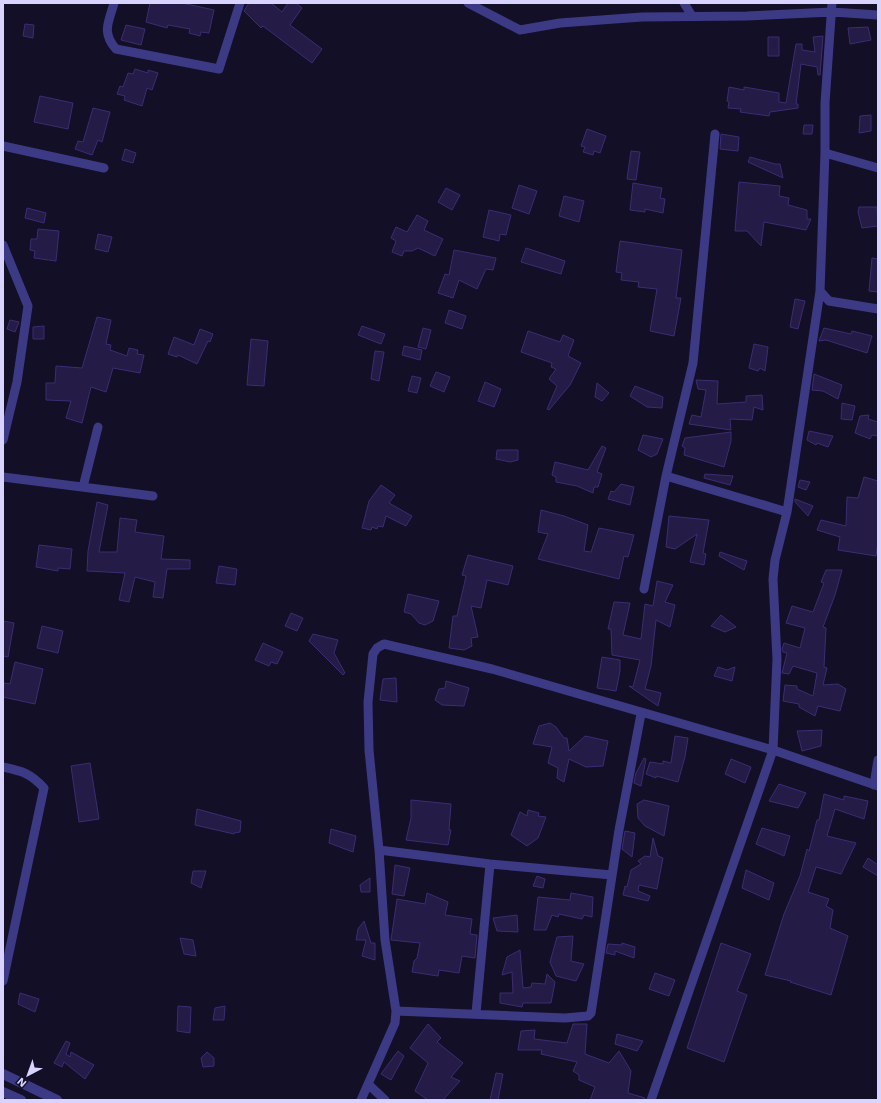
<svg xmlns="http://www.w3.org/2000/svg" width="881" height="1103" font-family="'Work Sans',sans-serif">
  <rect width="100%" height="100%" fill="#130f26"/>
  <path fill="#241b47" stroke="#3b2d73" d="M150,3H182L214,10L209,33L201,32L200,36L189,33L190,29L168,25L167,28L146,22Z
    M249,3H271L282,12L288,3H296L302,8L290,25L322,49L312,63L263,26L261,28L244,11Z
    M25,24L34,25L33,38L23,36Z
    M126,25L145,29L141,45L121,40Z
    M868,27L871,40L850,44L848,28Z
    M823,36L820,75H818L817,67L801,64L796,104H798V108L770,112L769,116L740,112L741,109L728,108L729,102L727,101L729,87L744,90V87L779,93V102L786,103L796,44H802V50L815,52L813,37Z
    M768,37H779V56H768Z
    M135,69L148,73V70L158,73L152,90L147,88L142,106L124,100L125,96L117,94L120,86L123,87L128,73L133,74Z
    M40,96L73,103L68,129L34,122Z
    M93,108L110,112L102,142L98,140L92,155L75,149L78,141L83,142Z
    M871,115V131L859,133L860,116Z
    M804,125H813L812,134H803Z
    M587,129L606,136L600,153L594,151L593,155L583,152L585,147L581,146Z
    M721,134L739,137L738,151L720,149Z
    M125,149L136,153L133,163L122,160Z
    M631,151L640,152L636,180L627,179Z
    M750,157L775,164H780L783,178L748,162Z
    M739,182L780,186L779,196L789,198L788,205L807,210V219H811L806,230L764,222L761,246L747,231H735Z
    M633,183L662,188L660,198L665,199L663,213L645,209V212L630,210Z
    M519,185L537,191L529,214L512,208Z
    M446,188L460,195L452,210L438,202Z
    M564,196L584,201L579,222L559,216Z
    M859,207H877L878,226L862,228L858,212Z
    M27,208L46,213L44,223L25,218Z
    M489,210L511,215L506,235L500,234L499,241L483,237Z
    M417,215L428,221L424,230L443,239L435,256L418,248L412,251H404L402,256L392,252L396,241L391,238L396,227L407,232Z
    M38,229L59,231L56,261L34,258L35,251L30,250L31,239H37Z
    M98,234L112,237L108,252L95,249Z
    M620,241L682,250L676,298H681L674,336L650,331L657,289L638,287L639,282L621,280L622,273L616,272Z
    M526,248L565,261L561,274L521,262Z
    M454,250L496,258L493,270L486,269L477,289L459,280L453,298L438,293L445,274L449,275Z
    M872,258L878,259V292L869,291Z
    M795,299L805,301L798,329L790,327Z
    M449,310L466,316L462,329L445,323Z
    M97,317L111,320L106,344L111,345L110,350L127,356L129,348L138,350L137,354L144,355L140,373L113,368L106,392L91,387L82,423L66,418L71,401L46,400V383H55L56,366L82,368Z
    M10,320L19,322L15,332L7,329Z
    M44,326V339H33V327Z
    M362,326L385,334L381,344L358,335Z
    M423,328L431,330L426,349L418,347Z
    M824,328L851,334L852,331L872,336L867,353L826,340L819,341Z
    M200,329L213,334L210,342L208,341L197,364L178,355L177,357L168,354L174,337L194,345Z
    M528,331L560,342L563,335L574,340L568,356L581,363L570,385L549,410L547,409L557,386L549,379L556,369L551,367L552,363L521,352Z
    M251,339L268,341L264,386L247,385Z
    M754,344L768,347L765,371L760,368L758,371L749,368Z
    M404,346L422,350L420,360L402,355Z
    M375,351L384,352L379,381L371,379Z
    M436,372L450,377L444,392L430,386Z
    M814,374L842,385L838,399L823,391L812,390Z
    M412,376L421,378L417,393L408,391Z
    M696,380L718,381L717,404L746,402V396L762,395L763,410L754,407L752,420L730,419L731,430L689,424L692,415L701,417L706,390L698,389Z
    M485,382L501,389L494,407L478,401Z
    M597,383L609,393L602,401L595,397Z
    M635,386L663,397L662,408L647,407L630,396Z
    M842,403L855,406L852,420L841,419Z
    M869,415L868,419L878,422V436L872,435L870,439L855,433L860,416Z
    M809,431L833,436L828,447L817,443L816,445L807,440Z
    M731,432V441L724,467L684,455L685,448L682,446L685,438Z
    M643,435L663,439L657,454L651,457L638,450Z
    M602,446L606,448L597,472L602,474L598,487H594L593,493L577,486L556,482V477L552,475L555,462L588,470Z
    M497,450H518V460L510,462L496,459Z
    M705,474L733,476L730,485L704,478Z
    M864,477L878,481V542L876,556L838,550L840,537L817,530L821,520L846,526L847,497L858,498Z
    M800,480L810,482L806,490L798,487Z
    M621,484L634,487L630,505L608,499L611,491L614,492Z
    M381,485L395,495L389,503L412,516L406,526L386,516L383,527L378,526L377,529L372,527L371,530L362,528L369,501Z
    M795,499L813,506L808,516L795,502Z
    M97,502L108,505L99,552H117L120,518L137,520L135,532L164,536L161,559L190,560V569H167L163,598L153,597L155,582L135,577L129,602L119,600L125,573L87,571L88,551Z
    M541,510L564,516L588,525L584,551L591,552L599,528L634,535L628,557L624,556L619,579L538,559L548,534L538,532Z
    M669,516L709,520L703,553L706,554L704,565L690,562L697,534L675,549L666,547Z
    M39,545L72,549L70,569L58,568V571L36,567Z
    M720,552L747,561L744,570L719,556Z
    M468,555L513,566L508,585L487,580L481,608L471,606L478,637L471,638L472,646L464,650L449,648L453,616H457L466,576L462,575Z
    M219,566L237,569L235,585L216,583Z
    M826,570H842L835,595L823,627L826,628L824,667L827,668L823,685L838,684L846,689L840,711L818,706L815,716L799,707V704L783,701L785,685L797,686V689L813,696L817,673L793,666L789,674L782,673L787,653L783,652L782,649L784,643L800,648L805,628L786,623L792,606L813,612L824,583L821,582Z
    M657,581L673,585L665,602L675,605L670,627L656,620L651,666L645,689L661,693L658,706L629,686L633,687L640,660L612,655L611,629H608L614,602L630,603L623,635L641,639L645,604L653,606Z
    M408,594L439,601L433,621L425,625L419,623L411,614L404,612Z
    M291,613L303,618L297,631L285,626Z
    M721,615L736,627L725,632L711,626Z
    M3,621L14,623L8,657L3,656Z
    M42,626L63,631L58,653L37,648Z
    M313,634L338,640L334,653L345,673L343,675L309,641Z
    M263,643L283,652L277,664L271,662L269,666L255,660Z
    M602,657L620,660V671L616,691L597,688Z
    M15,662L43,669L35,704L3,697L4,683L10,684Z
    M718,667L727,670L735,667L732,681L714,676Z
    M396,678L397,702L380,700L383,679Z
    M446,681L469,688L464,706L442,705L435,700L439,689L445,688Z
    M550,723L556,727L564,738H567L569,751L585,736L608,741L603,766L586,767L569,759L564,782L557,778L558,768L548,763L552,747L533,744L539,726Z
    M822,730L821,746L802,751L797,731Z
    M675,736L688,738L685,757L678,782L656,776V778L646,774L650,762L663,764V761L671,763Z
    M644,758L646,759L641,786L634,783L636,773Z
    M731,759L751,767L745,783L725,774Z
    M90,763L99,819L79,822L71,766Z
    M779,784L806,793L798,808L769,801Z
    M824,794L844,800V796L868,801L864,819L835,809L827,836L856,843L841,874L816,867L808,892L829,899L826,906L833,910L830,928L848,936L831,995L790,982L791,981L765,975L784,914L800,876L807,849L809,851L817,820H819Z
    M411,800L451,804L449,830H451L448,845L406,840L411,818Z
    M644,800L669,806L664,836L645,826L638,818L637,804Z
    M197,809L241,821L240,832L234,833V834L195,825Z
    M528,810L539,813L538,816L546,817L538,838L527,846L511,835L520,812L527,816Z
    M762,828L790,836L784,856L756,844Z
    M331,829L356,836L353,852L329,843Z
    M625,831L635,833L632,857L622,849Z
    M653,838L658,856L663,858L657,889L639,885L638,891L650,896L648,901L623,895L625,886L627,887L631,870L641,864L638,861L645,856L650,857Z
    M868,858L878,865V876L863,867Z
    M395,865L410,868L404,896L392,894Z
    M746,870L774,883L769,900L742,888Z
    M193,871H206L201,888L191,883Z
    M537,876L545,879L543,888L533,886Z
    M370,878V892H361L360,885Z
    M427,893L448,902L445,915L472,919L470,934L477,935L475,958L462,956L459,973L439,970L438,976L412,972L414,961L417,958L420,943L391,940L397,899L425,904Z
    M571,893L593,897L592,917L584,915L582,919L559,914L558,917L552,915L546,930H534L538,897L570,900Z
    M517,915L518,932L497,931L493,918Z
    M364,921L371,943H375V960L362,956L366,940H356L358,929Z
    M573,936L571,961L584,964L576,981L556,976L550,962L557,937Z
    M180,938L193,940L196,956L184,954Z
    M622,943L635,947L634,958L615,951V955L606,953L608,944L622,945Z
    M721,943L751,954L737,991L747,995L724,1062L687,1048Z
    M520,950L523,988L531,987L532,983L545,984L547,974L555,982L551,1003H523L522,1007L500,1003V993H513L512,972L502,975L507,957Z
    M655,973L675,980L669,996L649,989Z
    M20,993L39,999L35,1012L18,1004Z
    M178,1006L191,1007L190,1033L177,1031Z
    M225,1006L224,1020H213L215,1008Z
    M428,1024L441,1038L437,1042L463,1063L451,1077L460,1081L443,1100H428L415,1091L428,1063L410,1048Z
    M573,1024H587L585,1054L609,1063L619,1051L631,1071L628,1093L645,1098V1100H590L595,1087L579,1080V1075L573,1071L577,1062L541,1054L542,1050H518L521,1031L535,1030L534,1039L567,1043Z
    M617,1034L643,1041L637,1051L615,1044Z
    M66,1041L70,1043L66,1054L70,1057L71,1052L94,1065L85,1079L64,1062L62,1067L54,1063Z
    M398,1051L404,1056L391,1080L381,1074Z
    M207,1052L214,1058V1066L203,1067L201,1058Z
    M496,1073L503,1074L498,1100H490Z"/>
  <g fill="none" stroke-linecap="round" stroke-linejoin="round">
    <path stroke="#3d3a85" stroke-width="9" d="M114,3C109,22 101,32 116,49L219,69L240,3
      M468,3L520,30L560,23L642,17L747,16L832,12L878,15
      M684,3L692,16
      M3,146L104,168
      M825,153L878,168
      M3,245L28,306L17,382L3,440
      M820,291L829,301L878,309
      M666,476L787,512
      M3,477L153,496
      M83,487L98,427
      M644,589L666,476L693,363L715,134
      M3,767C22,771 30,773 44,788L3,981
      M874,785L878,760
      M379,850L369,750L368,702L373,654L377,648L384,644L492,669L773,750L878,786
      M396,1011L385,940L379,850L490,864L612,875
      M476,1013L490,864
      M368,1084L385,1100
      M361,1100L395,1023L396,1011L565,1018L588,1016L591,1013L619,830L641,714
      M651,1100L773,750L777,659L773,579L775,560L787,512L820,291L825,153V103L832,3"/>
    <path stroke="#3d3a85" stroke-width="10" d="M3,1074L57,1100
      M3,1092L21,1100"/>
  </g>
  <rect width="881" height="1103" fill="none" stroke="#d9d4ff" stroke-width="8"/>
  <g transform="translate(28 1075) rotate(221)" stroke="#130f26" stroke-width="3" paint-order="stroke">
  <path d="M0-3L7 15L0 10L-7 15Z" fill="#d9d4ff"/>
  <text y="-6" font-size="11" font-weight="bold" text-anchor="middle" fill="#d9d4ff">N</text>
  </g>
</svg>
